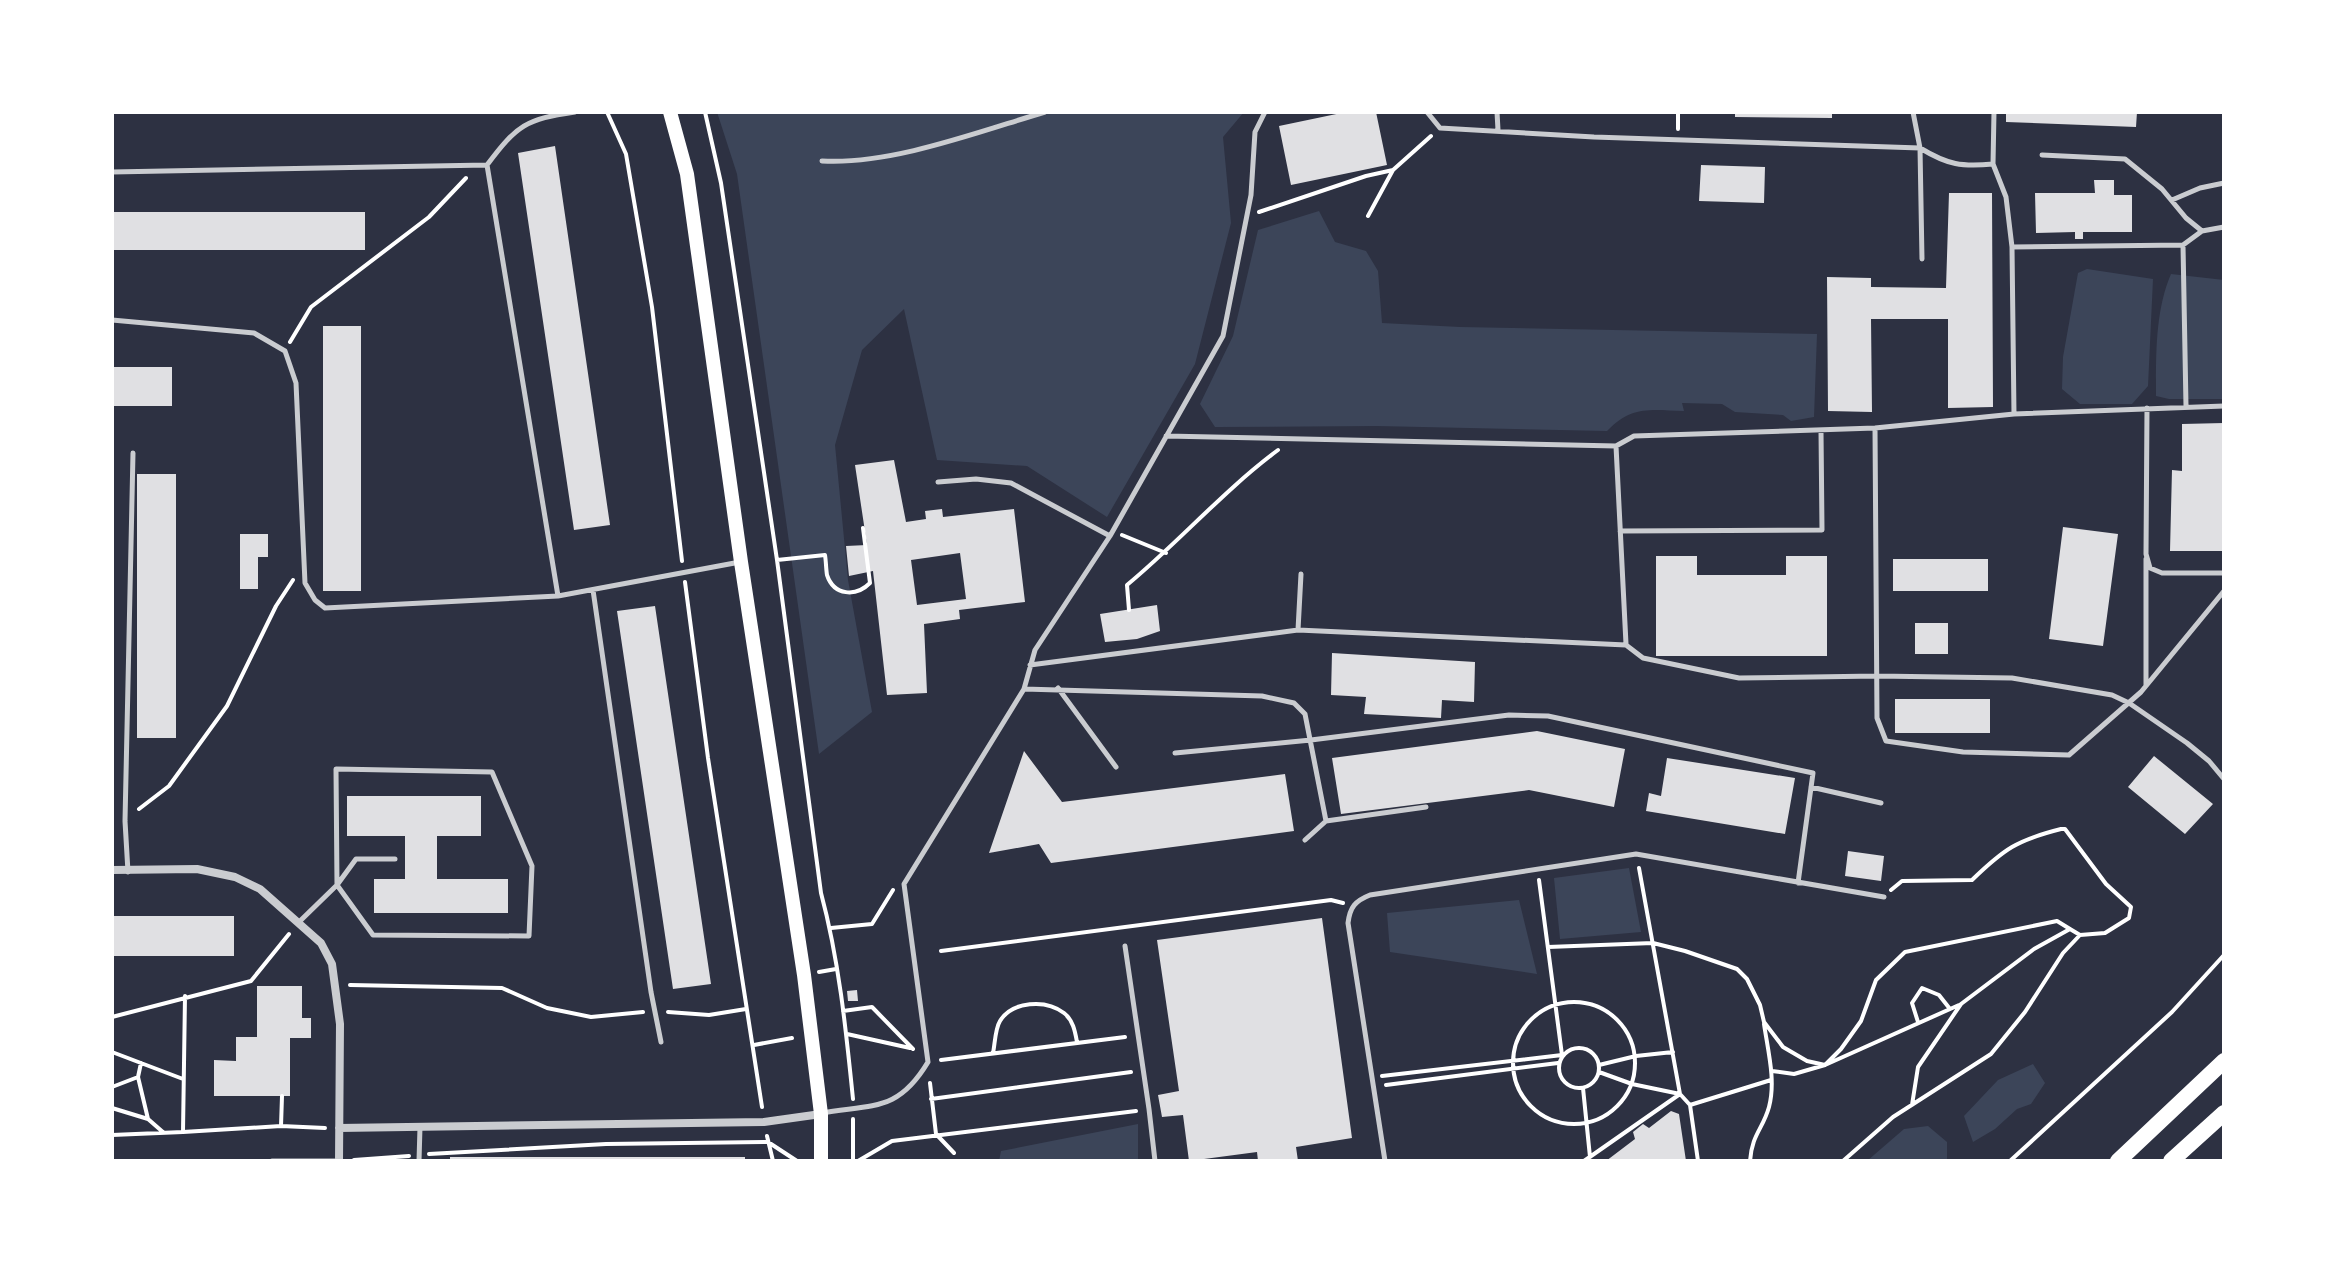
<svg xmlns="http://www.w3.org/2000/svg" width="2336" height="1273" font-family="'Roboto Condensed',sans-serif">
  <rect width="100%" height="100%" fill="#2d3142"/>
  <path fill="#3c4559" d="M717,112H1244L1223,137L1231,223L1195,364L1107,517L1027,466L937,460L904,309L862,350L835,445L848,580L872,712L819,754L737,174Z
    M1319,211L1335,242L1366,251L1378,271L1382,323L1460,327L1817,334L1814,417L1791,421L1783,415L1735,412L1722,404L1682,403L1684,411C1651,410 1632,405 1607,431L1377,426L1215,427L1200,404L1233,336L1258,230Z
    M2087,269L2153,279L2148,386L2132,404H2080L2062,389L2063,357L2078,273Z
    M2171,274L2224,280V399H2169L2156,396C2156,356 2155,311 2171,274Z
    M1629,868L1641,932L1560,939L1554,878Z
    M1519,900L1537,974L1390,952L1387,913Z
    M2033,1064L2045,1083L2031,1104L2017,1109L1995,1129L1973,1142L1964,1116L1998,1080Z
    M1138,1124V1161H999L1001,1151Z
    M1928,1126L1947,1142V1161H1867L1904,1129Z"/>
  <path fill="#e0e0e3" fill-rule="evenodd" d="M1346,112H1376L1387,165L1291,185L1279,126Z
    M1735,112H1832V118L1735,117Z
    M2006,112H2137L2136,127L2006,122Z
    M555,146L610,525L574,530L518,153Z
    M1701,165L1765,167L1764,203L1699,201Z
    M2094,180H2114V195H2132V232H2083V239H2075V232L2036,233L2035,193H2095Z
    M1949,193H1992L1993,407L1948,408V319H1871L1872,412L1828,411L1827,277L1871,278V287L1946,288Z
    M112,212H365V250H112Z
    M323,326H361V591H323Z
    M112,367H172V406H112Z
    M2224,423L2223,551H2170L2172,470L2182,471V424Z
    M894,460L906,522L926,519L925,511L942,509L943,517L1014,509L1025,602L959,610L960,619L924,624L927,693L887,695L873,571L849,576L846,546L867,545L855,465ZM960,553L966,599L917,605L911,560Z
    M137,474H176V738H137Z
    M2063,527L2118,534L2103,646L2049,639Z
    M240,534H268V557H258V589H240Z
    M1656,556H1697V575H1786V556H1827V656H1656Z
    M1893,559H1988V591H1893Z
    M1157,605L1160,631L1137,639L1105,642L1100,614Z
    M655,606L711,984L673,989L617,611Z
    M1915,623H1948V654H1915Z
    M1332,653L1475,662L1474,702L1442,700L1441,718L1364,714L1366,697L1331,695Z
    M1895,699H1990V733H1895Z
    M1537,731L1625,749L1614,807L1529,790L1341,814L1332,758Z
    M1024,751L1062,802L1285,774L1294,831L1051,863L1039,844L989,853Z
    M2154,756L2213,804L2185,834L2128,787Z
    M1667,758L1795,778L1785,834L1646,811L1649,793L1661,796Z
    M347,796H481V836H437V879H508V913H374V879H405V836H347Z
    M1848,851L1884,856L1881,881L1845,876Z
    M112,916H234V956H112Z
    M1322,918L1352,1138L1296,1147L1298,1161H1258L1257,1152L1189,1161L1183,1115L1162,1117L1158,1095L1179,1091L1157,940Z
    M257,986H302V1018H311V1038H290V1096H214V1060L236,1061V1037H257Z
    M857,990L858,1001H848L847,991Z
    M1671,1111L1679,1114L1686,1161H1606L1635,1139L1633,1132L1643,1124L1649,1128Z
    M450,1157H745V1161H450Z"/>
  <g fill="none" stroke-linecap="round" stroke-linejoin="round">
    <path stroke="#fff" stroke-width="4" d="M607,112L626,154L652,307L682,561
      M705,112L721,183L777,560L821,893C839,960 846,1030 853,1099
      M1678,129V112
      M1259,212L1366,176L1393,170L1431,136
      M1368,216L1393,170
      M290,342L311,307L429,217L466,178
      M1122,535L1166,553
      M777,560L825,555C826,561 826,569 827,575C834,596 856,597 870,583L863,528
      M685,582L708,758L762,1107
      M1129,610L1127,585C1179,542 1223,491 1278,450
      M139,809L169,786L227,706L276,606L293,580
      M1639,868L1680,1094L1690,1105L1698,1161
      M831,928L872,924L893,890
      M1548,947L1653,943L1685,951L1737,969L1747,979L1760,1005L1764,1022L1783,1047L1807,1061L1825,1065L1841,1049L1861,1021L1876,980L1905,952L2057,921L2070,929
      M941,951L1331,900L1343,903
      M819,972L836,969
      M350,985L502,988L547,1008L591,1017L643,1012
      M185,996L183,1132L281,1126L325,1128
      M1513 1063a61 61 0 1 1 122 0a61 61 0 1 1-122 0Z
      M843,1011L872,1007L913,1049
      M668,1012L709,1015L746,1009
      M112,1017L251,981L289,934
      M1918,1022L1912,1003L1922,988L1939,995L1950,1009
      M847,1034L910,1048
      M754,1045L792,1038
      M1559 1068a20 20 0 1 1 40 0a20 20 0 1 1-40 0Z
      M112,1052L183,1079
      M993,1053C995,1044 995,1029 1000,1021C1012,1001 1046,999 1064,1013C1073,1020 1075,1031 1077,1042
      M941,1060L1125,1037
      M141,1063L138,1077L148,1119L164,1133
      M1599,1065L1636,1056L1673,1052
      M1772,1071L1794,1074L1825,1065L1959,1005
      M1599,1072L1632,1084L1680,1094
      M1382,1076L1562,1055L1539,880
      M930,1083L936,1134L954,1153
      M1386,1085L1558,1063
      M112,1087L138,1077
      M1583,1088L1590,1157
      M931,1099L1131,1072
      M1690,1105L1771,1080
      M1912,1105L1918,1067L1961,1004L2034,949L2070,929L2080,935
      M112,1108L148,1119
      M281,1126L282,1096
      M112,1135L183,1132
      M767,1136L773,1161
      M429,1154L606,1144L768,1142L797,1161
      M354,1160L409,1156
      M853,1161V1119
      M858,1161L892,1141L1136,1111
      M1584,1161L1680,1094
      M1750,1161C1752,1134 1763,1129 1769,1107C1776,1081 1768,1051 1764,1024
      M1843,1161L1893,1117L1991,1054L2025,1012L2063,953L2080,935L2105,933L2129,918L2131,907L2106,884L2065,829H2061C2017,840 2004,849 1972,880L1902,881L1891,890
      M2010,1161L2172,1012L2224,955"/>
    <path stroke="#caccd0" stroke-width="5" d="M1427,112L1440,128L1594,137L1920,148C1948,165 1962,167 1993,164L2006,197L2012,247L2014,414
      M1497,112L1498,130
      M1913,112L1920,148L1922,259
      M2042,155L2125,159L2162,189L2186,218L2202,231
      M822,161C891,165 978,132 1045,112
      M1993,164L1994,112
      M112,172L487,165
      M2172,200L2200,188L2224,183
      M2183,245L2186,406
      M2012,247L2183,245L2202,231L2224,227
      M112,320L254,333L285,351L296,383L305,583L315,600L325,608L558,596L740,562
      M2147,408L2146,554L2150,568L2162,573H2224
      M1875,428L1877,718L1886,741L1963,752L2069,755L2141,692L2224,591
      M1166,436L1616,446L1634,436L1875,428L2014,414L2224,406
      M1616,446L1626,644
      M938,482L976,479L1011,483L1110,536
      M1620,531L1822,530L1821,431
      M2146,559V685
      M593,590L651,992L661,1042
      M558,596L487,165C517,125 526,119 575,112
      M1298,630L1301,574
      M1030,665L1298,630L1626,645L1643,658L1739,678L1877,676L2012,678L2112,695L2129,703L2187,743L2209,761L2224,779
      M1058,688L1116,767
      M1024,689L1262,696L1294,703L1305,714L1326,821
      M1175,753L1311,740L1509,715L1548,716L1813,773L1798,883
      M336,769L492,772L532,866L529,936L373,935L337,885Z
      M1811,787L1881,803
      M1305,840L1326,821L1426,807
      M128,872L125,821L133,453
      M299,922L337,885L356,859H395
      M1125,946L1149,1109L1155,1161
      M821,1113C874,1104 898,1112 928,1062L904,884L1024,689L1035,650L1110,536L1223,336L1251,195L1255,132L1265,112
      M272,1161H339
      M419,1161L420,1127
      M1385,1161L1348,923C1350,907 1355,901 1370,895L1636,854L1884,897"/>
    <path stroke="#caccd0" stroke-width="8" d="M112,870L197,869L235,877L260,889L321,943L332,964L340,1024L339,1161
      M339,1128L764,1122L821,1114"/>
    <path stroke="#fff" stroke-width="14" d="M670,112L687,174L741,562L804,975L821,1114V1161"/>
    <path stroke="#fff" stroke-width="16" d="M2118,1161L2224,1061
      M2171,1161L2224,1113"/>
  </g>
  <rect width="2336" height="1273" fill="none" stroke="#ffffff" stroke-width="228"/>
</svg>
